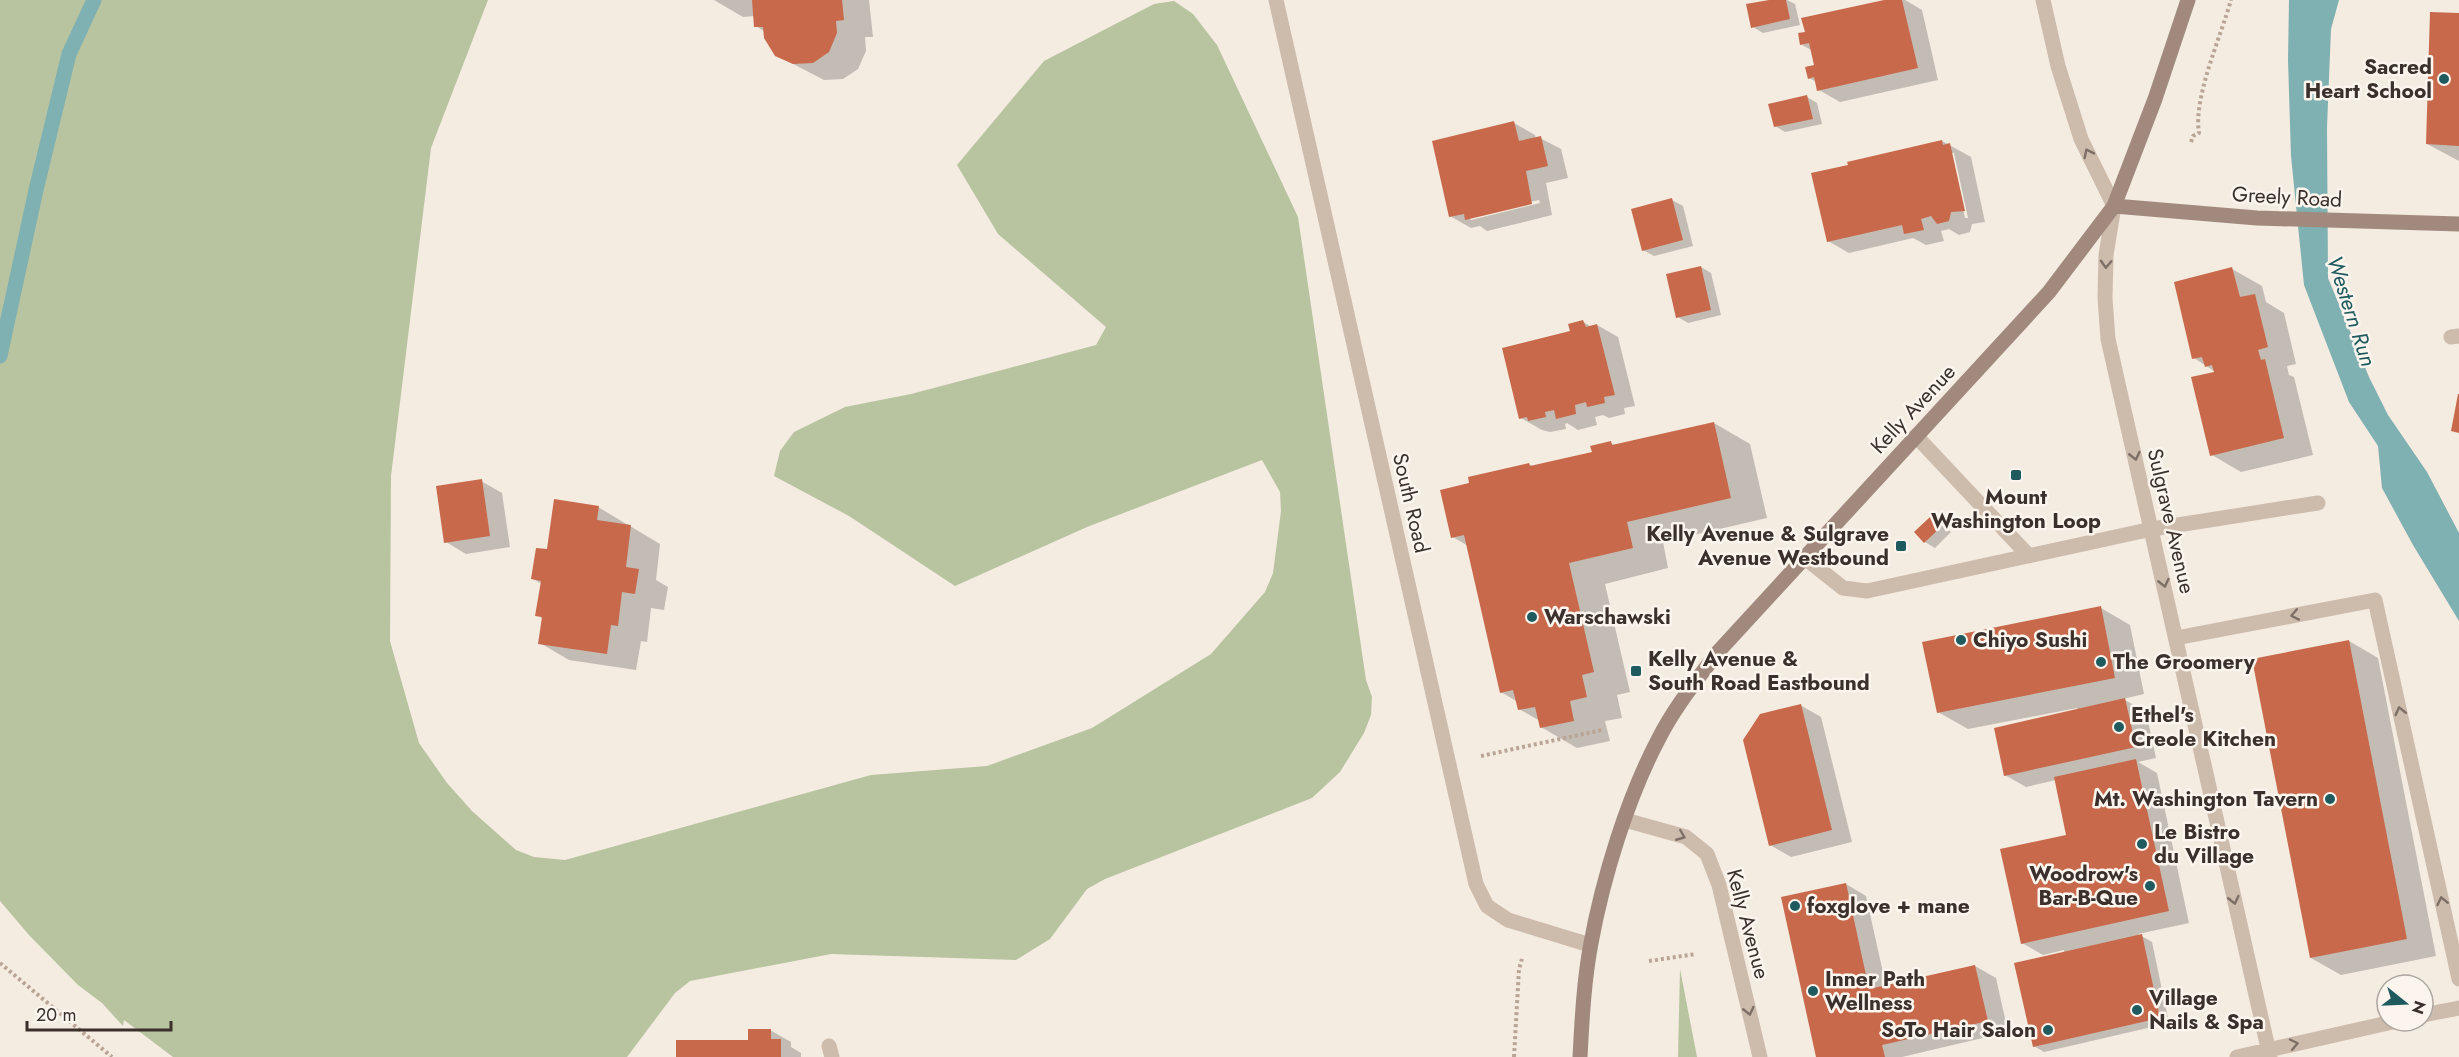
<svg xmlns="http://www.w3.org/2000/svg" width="2459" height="1057" font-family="Jost,sans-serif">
  <rect width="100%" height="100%" fill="#f4ebe1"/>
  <path fill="#b8c4a0" d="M0,0H488L431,148L391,476L390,641L419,743L447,783L472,811L516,850L534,857L565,860L871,775L987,766L1092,728L1211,654L1265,592L1273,573L1281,511L1280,492L1262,460L1087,527L955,586L849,516L774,476L780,451L794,432L845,407L911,394L1096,345L1106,327L998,234L957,165L1044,61L1154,4L1174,1L1193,14L1217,45L1298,217L1366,680L1372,697L1371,715L1364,733L1340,772L1312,798L1105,879L1087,889L1050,939L1016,960L831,954L690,981L675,993L627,1057H173L124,1020L123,1026L102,1003L78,985L29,935L0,901Z
    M1680,969L1697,1057H1678Z"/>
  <path fill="#7fb0b2" d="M2289,0H2339L2331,29L2327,127L2328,278L2369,377L2388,415L2427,472L2459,533V621L2413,545L2382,488L2378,446L2349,402L2304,285L2291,156L2288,60Z"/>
  <path fill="#0003" fill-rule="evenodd" d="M714,0H869L873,37H865L866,51L858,69L843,79L824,80L776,55L765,32L756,26L755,16L743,17Z
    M1777,0H1787L1795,4L1800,25L1763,33L1753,27Z
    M1891,0H1905L1922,10L1938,80L1840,102L1819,90L1817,82L1809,78L1816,66L1813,51L1802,45Z
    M2459,15V161L2427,144Z
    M1807,97L1817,103L1822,124L1785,132L1775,126Z
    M1514,123L1535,135L1536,139L1540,138L1561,149L1568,178L1546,183L1552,215L1487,231L1480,226L1471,228L1450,216ZM1539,200L1540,203L1471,220L1468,217Z
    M1942,141L1971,157L1985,222L1972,224L1970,232L1959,235L1949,229L1941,231L1944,241L1926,245L1913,238L1849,253L1828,241ZM1951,153H1954L1968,218H1965Z
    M1672,200L1683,206L1693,246L1654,256L1643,250Z
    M1701,267L1711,273L1721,315L1688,323L1678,317Z
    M2232,269L2262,286L2266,302L2284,313L2296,364L2287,366L2289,375L2294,377L2313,455L2241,472L2212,455L2217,373L2194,358Z
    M1583,322L1592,327L1597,325L1618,337L1635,406L1624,408L1625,414L1609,418L1603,415L1595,417L1597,425L1578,430L1567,423L1565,424L1566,429L1550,432L1542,430L1521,418L1572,332Z
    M1714,423L1750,444L1767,518L1663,542L1668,568L1605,584L1630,692L1617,695L1622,718L1605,721L1610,741L1577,748L1541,727L1540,721L1519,709L1518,702L1501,692L1468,546L1453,537L1471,484L1529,464L1534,467L1594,453L1611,443L1617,446Z
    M481,481L502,493L510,547L466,554L446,542Z
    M598,507L660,544L656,580L668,587L664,610L651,608L647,642L641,641L636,670L569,660L540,643L543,619L537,615L542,584L533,579L548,551Z
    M1932,518L1951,532L1935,548L1925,542Z
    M2101,608L2130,625L2144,694L2123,699L2146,712L2156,758L2138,762L2157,773L2189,923L2138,934L2152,942L2169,1023L2044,1052L2034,1046L2064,953V950L2043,955L2022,943L2068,836L2056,780L2026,787L2005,775L2078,710L2077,708L1968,729L1938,712Z
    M2349,641L2378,658L2436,956L2341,975L2311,958Z
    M1800,705L1821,717L1852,842L1791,857L1770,845Z
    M1846,884L1866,896L1886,986L1975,966L1996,978L2008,1032L1902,1057H1818Z
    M770,1030L791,1042V1047L801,1053V1057H677L749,1041Z"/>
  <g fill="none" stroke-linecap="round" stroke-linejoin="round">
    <path stroke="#7fb0b2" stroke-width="15" d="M0,356L36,190L69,54L94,0"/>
  </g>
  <path fill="#c8694b" d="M752,0H842L844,20L836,21L837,33L829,52L813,63L793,64L775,56L764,38L763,27H754Z
    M1769,0H1786L1790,19L1751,28L1746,4Z
    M1884,0H1902L1918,68L1817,91L1814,77L1808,79L1805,67L1814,65L1809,43L1800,45L1798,33L1805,32L1801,18Z
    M2430,12L2459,13V146L2426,144Z
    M1807,95L1813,119L1774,127L1768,104Z
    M1514,121L1519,141L1541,136L1548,166L1526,171L1532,204L1465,220L1464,214L1449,217L1432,141Z
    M1942,140L1943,145L1950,143L1965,211L1951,212L1949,221L1937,224L1931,216L1921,219L1924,230L1904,234L1902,225L1827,242L1811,173L1848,165L1847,162Z
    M1672,198L1683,240L1642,251L1631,209Z
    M1701,266L1711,310L1676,318L1666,274Z
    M2232,267L2240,297L2255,294L2268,347L2258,350L2261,360L2265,359L2284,438L2210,456L2191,377L2214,372L2212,365L2205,367L2202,357L2192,359L2174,282Z
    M1583,320L1586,327L1597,324L1615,395L1604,397L1605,403L1587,407L1586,402L1575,405L1576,414L1556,419L1554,410L1545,412L1546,417L1528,421L1527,417L1519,419L1502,348L1570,331L1568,324Z
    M2458,394H2459V433L2451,431Z
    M1714,422L1731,498L1627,522L1633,548L1569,563L1594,672L1582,675L1587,697L1570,701L1574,721L1540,728L1535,707L1518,710L1513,690L1500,693L1464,535L1451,538L1440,490L1469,483L1468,477L1529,463L1530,466L1592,452L1590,446L1611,441L1612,445Z
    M482,479L490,536L444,543L436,486Z
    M554,499L599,506L597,520L631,525L626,567L639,569L635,594L622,592L618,626L611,625L607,654L538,644L542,617L535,616L541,581L531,579L536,548L547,549Z
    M1931,516L1942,526L1924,543L1914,532Z
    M2101,606L2115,678L1937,713L1922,642Z
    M2349,640L2407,939L2310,958L2252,659Z
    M2125,698L2136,747L2004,776L1994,728Z
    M1801,704L1832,830L1769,846L1743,740L1760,714Z
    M2136,759L2169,911L2021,944L2000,849L2066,835L2054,777Z
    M1846,883L1869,989L1975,965L1988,1021L1882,1045L1885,1057H1816L1781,897Z
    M2142,934L2160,1018L2033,1047L2014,963Z
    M748,1029H771V1039H781V1057H676V1040H748Z"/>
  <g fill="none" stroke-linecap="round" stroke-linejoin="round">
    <path stroke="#b9a596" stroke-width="4" stroke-dasharray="3 3" stroke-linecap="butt" d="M2191,142L2193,136L2199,133C2193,98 2221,36 2231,0
      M1481,756L1602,730
      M1649,961L1696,954
      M0,963L112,1057
      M1514,1057L1519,969L1522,959"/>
    <path stroke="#cdbbac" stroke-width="15" d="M2451,337L2459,336
      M1916,436L2029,556
      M1805,558L1843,588L1867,591L2152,529L2318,503
      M2176,638L2375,600L2459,979
      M829,1046L832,1057"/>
    <path stroke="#cdbbac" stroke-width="15" d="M1276,0L1476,884L1487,906L1508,920L1590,945
      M2043,0L2058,66L2081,139L2114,206L2106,255L2105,298L2108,339L2270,1057
      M1625,820L1686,837L1707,854L1719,885L1760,1057
      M2423,1015L2459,1008
      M2237,1057L2397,1021"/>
    <path stroke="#a18a7d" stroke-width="15" d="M2114,206L2257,218L2459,224
      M1580,1057C1582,1019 1584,980 1591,943C1603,878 1627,799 1658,740C1674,708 1696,681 1717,653L2049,292L2114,206L2155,99L2188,0"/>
  </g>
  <defs><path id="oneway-chevron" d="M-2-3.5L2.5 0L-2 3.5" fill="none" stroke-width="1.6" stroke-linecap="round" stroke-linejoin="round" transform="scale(1.5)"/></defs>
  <g stroke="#7d6f65">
    <use href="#oneway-chevron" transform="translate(2088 153) rotate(-116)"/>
    <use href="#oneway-chevron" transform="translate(2106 264) rotate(92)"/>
    <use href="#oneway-chevron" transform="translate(2135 456) rotate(77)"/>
    <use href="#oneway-chevron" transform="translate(2164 583) rotate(77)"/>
    <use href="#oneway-chevron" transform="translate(2295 615) rotate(169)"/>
    <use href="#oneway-chevron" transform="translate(2400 711) rotate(-103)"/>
    <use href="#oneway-chevron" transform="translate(1681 836) rotate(22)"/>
    <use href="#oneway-chevron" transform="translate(2234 900) rotate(77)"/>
    <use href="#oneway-chevron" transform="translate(2442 901) rotate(-103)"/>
    <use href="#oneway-chevron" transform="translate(1749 1011) rotate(77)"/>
    <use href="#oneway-chevron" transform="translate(2294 1044) rotate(-12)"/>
  </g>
  <g fill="#1f5a5e" stroke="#fbf5ee" stroke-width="2">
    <circle cx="2444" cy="79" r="6"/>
    <rect x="2010" y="469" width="12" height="12" rx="3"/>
    <rect x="1895" y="540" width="12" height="12" rx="3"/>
    <circle cx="1532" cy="617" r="6"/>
    <circle cx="1961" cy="640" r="6"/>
    <circle cx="2101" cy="662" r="6"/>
    <rect x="1630" y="665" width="12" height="12" rx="3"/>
    <circle cx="2119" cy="727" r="6"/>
    <circle cx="2330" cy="799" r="6"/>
    <circle cx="2142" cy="844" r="6"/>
    <circle cx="2150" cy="886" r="6"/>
    <circle cx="1795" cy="906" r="6"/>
    <circle cx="1813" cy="991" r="6"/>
    <circle cx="2137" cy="1010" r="6"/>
    <circle cx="2048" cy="1030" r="6"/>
  </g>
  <g text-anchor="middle" stroke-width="5" stroke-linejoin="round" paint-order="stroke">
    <g font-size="21" font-weight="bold" fill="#3b302b" stroke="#fbf5ee" text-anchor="start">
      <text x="2432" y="74" text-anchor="end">Sacred<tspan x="2432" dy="24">Heart School</tspan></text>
      <text x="2016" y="504" text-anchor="middle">Mount<tspan x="2016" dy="24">Washington Loop</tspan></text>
      <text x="1889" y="541" text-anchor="end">Kelly Avenue &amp; Sulgrave<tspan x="1889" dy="24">Avenue Westbound</tspan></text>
      <text x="1544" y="624">Warschawski</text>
      <text x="1973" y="647">Chiyo Sushi</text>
      <text x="1648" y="666">Kelly Avenue &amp;<tspan x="1648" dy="24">South Road Eastbound</tspan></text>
      <text x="2113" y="669">The Groomery</text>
      <text x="2131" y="722">Ethel's<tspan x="2131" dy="24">Creole Kitchen</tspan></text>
      <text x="2318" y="806" text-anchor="end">Mt. Washington Tavern</text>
      <text x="2154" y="839">Le Bistro<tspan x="2154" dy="24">du Village</tspan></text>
      <text x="2138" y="881" text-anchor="end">Woodrow's<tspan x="2138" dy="24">Bar-B-Que</tspan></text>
      <text x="1807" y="913">foxglove + mane</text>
      <text x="1825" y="986">Inner Path<tspan x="1825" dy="24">Wellness</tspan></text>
      <text x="2149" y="1005">Village<tspan x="2149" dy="24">Nails &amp; Spa</tspan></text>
      <text x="2036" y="1037" text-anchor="end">SoTo Hair Salon</text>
    </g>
    <g font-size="21" fill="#3b302b" stroke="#fbf5ee">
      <text transform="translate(2287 197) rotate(3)" y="7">Greely Road</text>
      <text transform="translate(1913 409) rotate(-47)" y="7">Kelly Avenue</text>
      <text transform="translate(1411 503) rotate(77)" y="7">South Road</text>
      <text transform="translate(2171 521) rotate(77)" y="7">Sulgrave Avenue</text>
      <text transform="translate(1748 924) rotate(75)" y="7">Kelly Avenue</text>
    </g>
    <g font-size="22" font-style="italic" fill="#1f5a5e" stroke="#fbf5ee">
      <text transform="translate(2352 311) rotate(72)" y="8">Western Run</text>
    </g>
  </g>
  <g transform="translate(2405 1003) rotate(108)"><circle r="28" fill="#fbf5ee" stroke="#aea6a0" stroke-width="1.5"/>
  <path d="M0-4.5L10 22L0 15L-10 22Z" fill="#1f5a5e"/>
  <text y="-9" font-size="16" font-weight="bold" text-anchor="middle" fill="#3b302b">N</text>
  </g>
  <path d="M27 1021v9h144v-9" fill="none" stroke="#3b302b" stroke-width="3"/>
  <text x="36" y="1021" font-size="18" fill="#3b302b" stroke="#fbf5ee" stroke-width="4.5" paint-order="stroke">20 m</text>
</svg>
